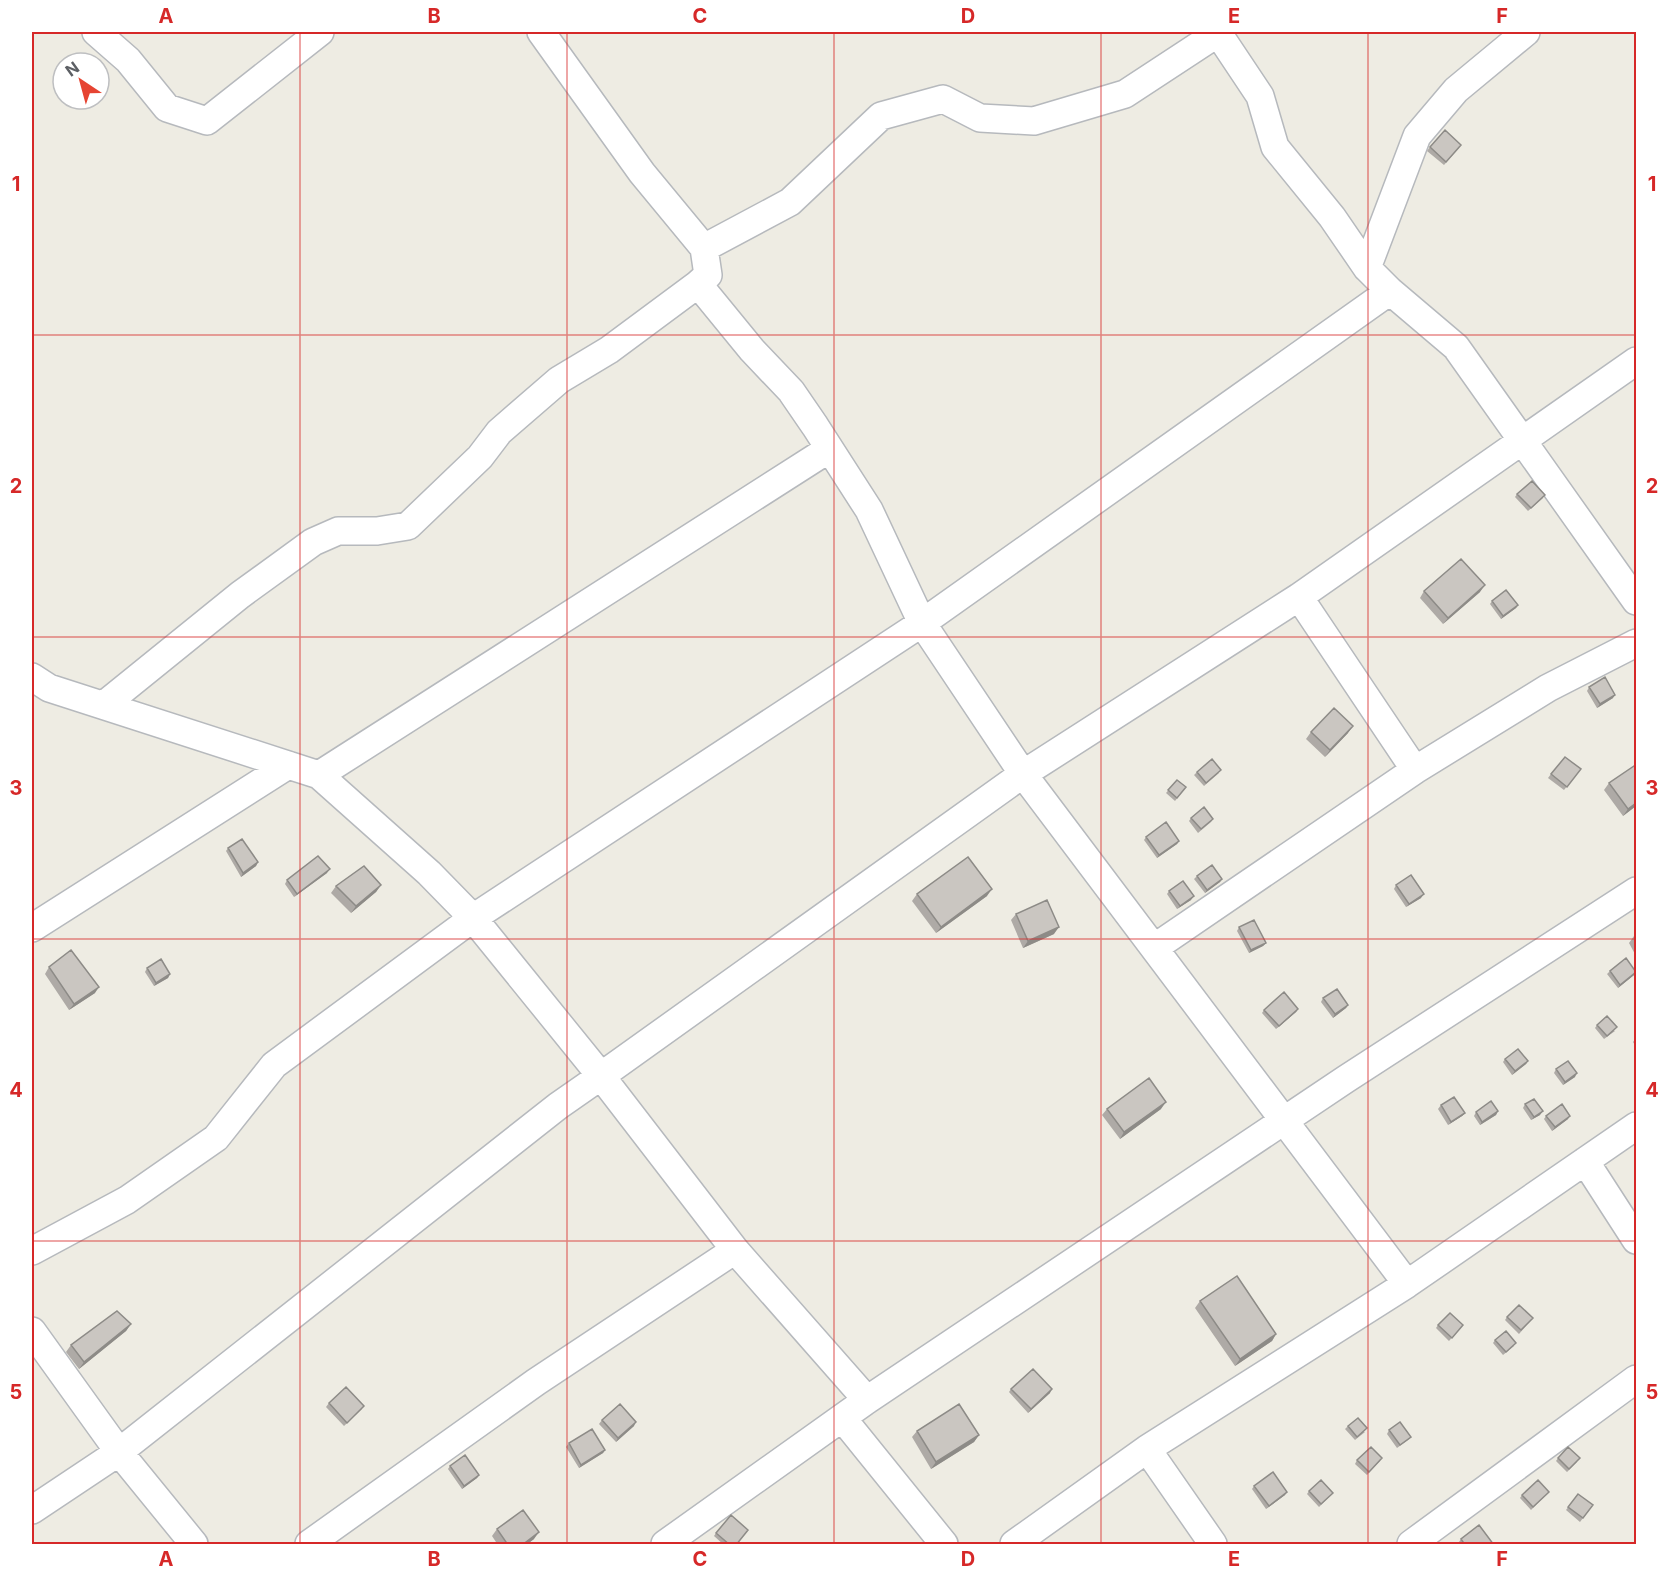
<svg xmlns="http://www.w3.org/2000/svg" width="1668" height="1576" font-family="Inter,sans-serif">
  <rect width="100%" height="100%" fill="#eeece3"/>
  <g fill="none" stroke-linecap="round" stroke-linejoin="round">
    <defs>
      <path id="minor" d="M96,32L128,60L167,108L207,121L320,32
        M541,32L642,173L704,248L708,275L698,284L752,350L791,391L815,426L869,510L922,623L1023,774L1407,1284
        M1215,32L1218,33L1260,96L1275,147L1332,217L1367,268L1390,291L1456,347L1636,601
        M704,248L790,202L881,116L943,99L980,118L1034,121L1125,94L1218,33
        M1367,268L1417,136L1456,90L1526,32
        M1299,597L1415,770
        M32,677L49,688L319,775L429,873L473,918L922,623L1390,291
        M104,705L240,595L313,542L338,531H377L408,526L480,457L499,432L559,380L609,350L698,284
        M319,775L829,449
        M32,928L288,765
        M1154,948L1415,770L1548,688L1636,643
        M1585,1161L1636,1240
        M32,1251L127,1200L216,1138L274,1065L473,918L601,1076L1023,774L1299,597L1636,361
        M32,1331L119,1452L194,1544
        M843,1419L944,1544
        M1147,1449L1213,1544
        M32,1510L119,1452L558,1106L601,1076L735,1250L867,1400
        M309,1544L536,1382L735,1250
        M665,1544L867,1400L1346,1079L1636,891
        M1014,1544L1147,1449L1407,1284L1636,1126
        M1411,1544L1636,1379"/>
    </defs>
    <use href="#minor" stroke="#b6b9bd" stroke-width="30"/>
    <use href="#minor" stroke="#fff" stroke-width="27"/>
  </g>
  <path fill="#aeaaa6" d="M1430,147L1459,148L1444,165L1427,151Z
    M1517,494L1543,498L1528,511L1515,497Z
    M1424,591L1480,592L1443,624L1420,598Z
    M1492,601L1518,605L1516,608L1501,619L1490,604Z
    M1589,687L1613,698L1597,708L1587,691Z
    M1311,732L1348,733L1325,757L1306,739Z
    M1581,769L1564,790L1548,778L1551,774Z
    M1636,769V806L1623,816L1604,790L1609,783Z
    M1197,772L1219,773L1204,786L1194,775Z
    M1177,780L1186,787L1175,801L1166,793Z
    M1191,818L1213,819L1211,822L1198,833L1189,821Z
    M1146,837L1179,841L1177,844L1157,858L1144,840Z
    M228,848L258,862L256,866L241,877L226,851Z
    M327,873L294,897L285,884L287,880Z
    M1197,876L1222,879L1220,882L1205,893L1194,879Z
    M381,885L376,892L351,913L331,893L336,886Z
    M1396,885L1421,898L1406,907L1394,889Z
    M1169,891L1191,900L1177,909L1167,894Z
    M917,894L987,896L936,933L912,901Z
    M1016,914L1054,934L1023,948L1011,920Z
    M1239,927L1266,943L1263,946L1249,953L1237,931Z
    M1636,935V956L1629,943L1634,936Z
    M49,967L95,993L69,1010L45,974Z
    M147,968L170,974L168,978L154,986L145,972Z
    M1610,971L1636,972L1634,975L1618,988L1607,974Z
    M1323,998L1348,1005L1346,1008L1333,1018L1321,1002Z
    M1298,1009L1296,1012L1276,1029L1262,1013L1264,1010Z
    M1597,1025L1615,1031L1604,1039L1595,1028Z
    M1636,1038V1047L1633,1042Z
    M1505,1059L1528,1061L1526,1064L1512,1075L1503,1062Z
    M1556,1069L1575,1077L1563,1085L1554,1073Z
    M1525,1104L1540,1115L1531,1120L1523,1108Z
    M1441,1105L1465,1113L1462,1116L1448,1125L1438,1109Z
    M1107,1109H1161L1120,1139L1102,1115Z
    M1498,1111L1496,1115L1480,1125L1474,1116L1476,1112Z
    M1546,1116L1568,1119L1552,1131L1544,1119Z
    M1200,1301L1276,1334L1272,1341L1235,1366L1195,1308Z
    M1507,1317L1533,1318L1519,1334L1505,1320Z
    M131,1324L126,1331L79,1369L66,1352L71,1345Z
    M1438,1325H1463L1449,1341L1436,1328Z
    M1495,1340L1514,1346L1503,1355L1493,1343Z
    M1011,1389L1050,1393L1028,1413L1009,1392Z
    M329,1403L362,1409L344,1426L326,1407Z
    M602,1420L634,1426L616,1442L599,1424Z
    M1348,1426L1365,1432L1355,1440L1345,1429Z
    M1389,1430L1411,1437L1408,1440L1397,1448L1387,1434Z
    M917,1431L979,1435L974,1442L931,1469L912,1437Z
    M569,1443L605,1450L603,1453L579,1468L566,1447Z
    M1558,1458L1577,1462L1567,1472L1556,1461Z
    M1357,1460L1380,1461L1367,1475L1355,1464Z
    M450,1466L479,1475L477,1478L462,1489L448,1469Z
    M1254,1486L1285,1495L1266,1509L1252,1489Z
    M1309,1491L1330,1496L1319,1507L1307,1494Z
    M1549,1492L1531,1510L1520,1498L1522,1495Z
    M1578,1494L1593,1505L1580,1522L1566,1510Z
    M497,1529L534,1539L526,1545H498L492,1536Z
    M716,1533L736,1545H724L714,1536Z
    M1461,1539L1494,1545H1457Z"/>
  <path fill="#8d8b87" d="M1485,585L1480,592L1443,624L1448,618Z
    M1518,605L1516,608L1501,619L1503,616Z
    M1615,695L1613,698L1597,708L1600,704Z
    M1353,726L1348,733L1325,757L1330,750Z
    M1636,803V806L1623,816L1628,809Z
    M1179,841L1177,844L1157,858L1159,855Z
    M258,862L256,866L241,877L243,873Z
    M330,869L327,873L294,897L297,894Z
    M1222,879L1220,882L1205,893L1207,890Z
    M381,885L376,892L351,913L356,906Z
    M992,889L987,896L936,933L941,927Z
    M1424,894L1421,898L1406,907L1409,904Z
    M1194,896L1191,900L1177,909L1180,906Z
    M1059,927L1054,934L1023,948L1028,941Z
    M1266,943L1263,946L1249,953L1251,950Z
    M1636,972L1634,975L1618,988L1620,985Z
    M170,974L168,978L154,986L156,983Z
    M99,987L95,993L69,1010L74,1004Z
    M1348,1005L1346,1008L1333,1018L1335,1014Z
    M1298,1009L1296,1012L1276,1029L1279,1026Z
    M1528,1061L1526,1064L1512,1075L1515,1071Z
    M1577,1073L1575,1077L1563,1085L1565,1082Z
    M1166,1102L1161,1109L1120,1139L1124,1132Z
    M1498,1111L1496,1115L1480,1125L1482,1122Z
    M1543,1111L1540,1115L1531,1120L1534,1117Z
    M1465,1113L1462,1116L1448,1125L1451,1122Z
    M1570,1116L1568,1119L1552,1131L1555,1127Z
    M131,1324L126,1331L79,1369L84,1362Z
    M1276,1334L1272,1341L1235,1366L1240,1359Z
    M1052,1389L1050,1393L1028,1413L1031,1409Z
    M636,1422L634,1426L616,1442L618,1438Z
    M979,1435L974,1442L931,1469L936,1462Z
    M605,1450L603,1453L579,1468L581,1465Z
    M479,1475L477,1478L462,1489L464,1486Z
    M1287,1492L1285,1495L1266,1509L1269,1506Z
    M539,1532L534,1539L526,1545H522Z"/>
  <path fill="#cac6c1" stroke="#8d8b87" stroke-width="1.5" d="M1445,130L1461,145L1446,162L1430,147Z
    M1532,481L1545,495L1531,508L1517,494Z
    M1461,559L1485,585L1448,618L1424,591Z
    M1506,590L1518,605L1503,616L1492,601Z
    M1605,677L1615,695L1600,704L1589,687Z
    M1334,708L1353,726L1330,750L1311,732Z
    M1565,757L1581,769L1567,787L1551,774Z
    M1212,759L1221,770L1206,783L1197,772Z
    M1634,766L1636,769V803L1628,809L1609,783Z
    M1177,780L1186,787L1177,798L1168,790Z
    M1204,807L1213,819L1201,829L1191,818Z
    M1166,822L1179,841L1159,855L1146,837Z
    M242,839L258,862L243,873L228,848Z
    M318,856L330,869L297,894L287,880Z
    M968,857L992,889L941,927L917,894Z
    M1212,865L1222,879L1207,890L1197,876Z
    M364,866L381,885L356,906L336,886Z
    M1411,875L1424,894L1409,904L1396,885Z
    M1183,881L1194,896L1180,906L1169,891Z
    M1047,900L1059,927L1028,941L1016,914Z
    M1254,920L1266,943L1251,950L1239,927Z
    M71,950L99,987L74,1004L49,967Z
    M1626,958L1636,972L1620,985L1610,971Z
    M161,959L170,974L156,983L147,968Z
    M1337,989L1348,1005L1335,1014L1323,998Z
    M1284,992L1298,1009L1279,1026L1264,1010Z
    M1607,1016L1617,1027L1607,1036L1597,1025Z
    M1518,1049L1528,1061L1515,1071L1505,1059Z
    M1568,1061L1577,1073L1565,1082L1556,1069Z
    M1149,1078L1166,1102L1124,1132L1107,1109Z
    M1454,1097L1465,1113L1451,1122L1441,1105Z
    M1534,1099L1543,1111L1534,1117L1525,1104Z
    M1491,1101L1498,1111L1482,1122L1476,1112Z
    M1562,1104L1570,1116L1555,1127L1546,1116Z
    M1237,1276L1276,1334L1240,1359L1200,1301Z
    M1519,1305L1533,1318L1521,1330L1507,1317Z
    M117,1311L131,1324L84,1362L71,1345Z
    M1450,1313L1463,1325L1452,1338L1438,1325Z
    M1506,1331L1516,1343L1506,1352L1495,1340Z
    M1033,1369L1052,1389L1031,1409L1011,1389Z
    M346,1387L364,1406L347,1423L329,1403Z
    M620,1404L636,1422L618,1438L602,1420Z
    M959,1404L979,1435L936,1462L917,1431Z
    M1358,1418L1367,1428L1357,1437L1348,1426Z
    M1400,1422L1411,1437L1400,1445L1389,1430Z
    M592,1429L605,1450L581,1465L569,1443Z
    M1371,1447L1382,1458L1369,1472L1357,1460Z
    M1568,1447L1580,1458L1569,1469L1558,1458Z
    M465,1455L479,1475L464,1486L450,1466Z
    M1273,1472L1287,1492L1269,1506L1254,1486Z
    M1321,1480L1333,1493L1321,1504L1309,1491Z
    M1538,1480L1549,1492L1533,1507L1522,1495Z
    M1578,1494L1593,1505L1583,1518L1568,1507Z
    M523,1510L539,1532L522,1545H508L497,1529Z
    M731,1515L748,1530L736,1545H730L716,1533Z
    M1479,1525L1494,1545H1465L1461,1539Z"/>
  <path fill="none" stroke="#d62828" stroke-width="1.5" stroke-opacity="0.55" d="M300,32V1544M567,32V1544M834,32V1544M1101,32V1544M1368,32V1544M32,335H1636M32,637H1636M32,939H1636M32,1241H1636"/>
  <rect width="1668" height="1576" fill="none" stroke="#ffffff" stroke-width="66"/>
  <g transform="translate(81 81) rotate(324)"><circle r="28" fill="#ffffff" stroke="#bebfc1" stroke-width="1.5"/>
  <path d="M0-4.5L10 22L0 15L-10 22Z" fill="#e64432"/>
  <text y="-9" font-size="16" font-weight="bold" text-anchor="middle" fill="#5c5f64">N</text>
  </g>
  <rect x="33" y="33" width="1602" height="1510" fill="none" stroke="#d62828" stroke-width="2"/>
  <g font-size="20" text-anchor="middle" font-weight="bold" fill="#d62828">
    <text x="166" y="23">A</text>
    <text x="434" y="23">B</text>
    <text x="700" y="23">C</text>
    <text x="968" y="23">D</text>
    <text x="1234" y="23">E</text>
    <text x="1502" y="23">F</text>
    <text x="16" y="191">1</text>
    <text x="1652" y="191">1</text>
    <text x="16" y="493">2</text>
    <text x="1652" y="493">2</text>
    <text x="16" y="795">3</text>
    <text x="1652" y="795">3</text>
    <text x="16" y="1097">4</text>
    <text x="1652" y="1097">4</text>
    <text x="16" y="1399">5</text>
    <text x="1652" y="1399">5</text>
    <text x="166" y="1566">A</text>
    <text x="434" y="1566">B</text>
    <text x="700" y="1566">C</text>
    <text x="968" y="1566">D</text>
    <text x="1234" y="1566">E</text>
    <text x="1502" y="1566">F</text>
  </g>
</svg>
